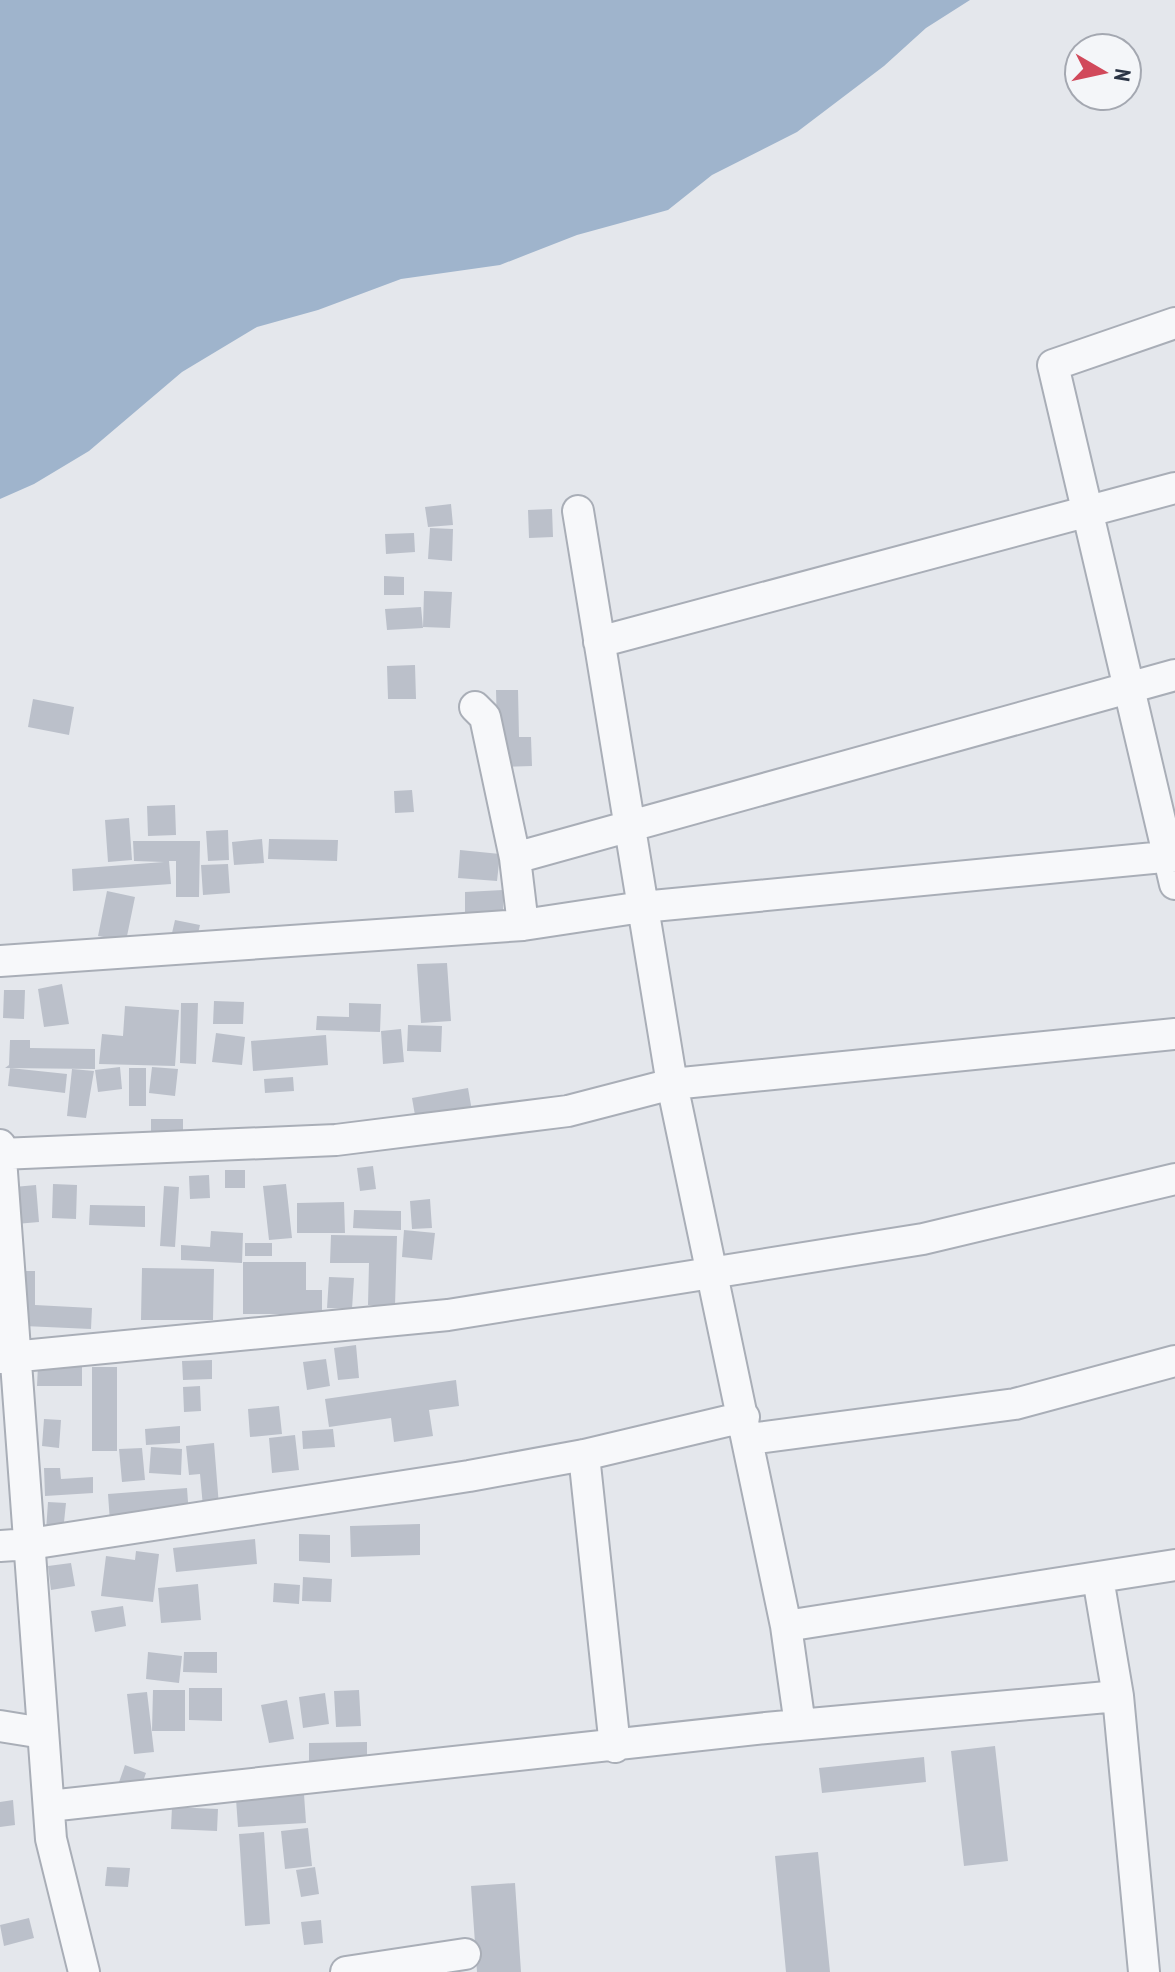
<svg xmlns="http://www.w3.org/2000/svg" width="1175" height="1972" font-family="'PT Sans Narrow',sans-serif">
  <rect width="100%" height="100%" fill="#e4e7ec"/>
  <path fill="#9fb4cc" d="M0,0H970L926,28L884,66L797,132L712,175L668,210L577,235L500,265L401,279L318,310L257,327L182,372L89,451L34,484L0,499Z"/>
  <path fill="#bbc0ca" d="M451,504L453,525L428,527L425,507Z
    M552,509L553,537L529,538L528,510Z
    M430,528L453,529L452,561L428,559Z
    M414,533L415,552L386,554L385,534Z
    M384,576L404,577V595H384Z
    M424,591L452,592L450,628L423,627Z
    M421,607L423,628L387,630L385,609Z
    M415,665L416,699H388L387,666Z
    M496,690H518L519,737H531L532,766L498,767Z
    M33,699L74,707L69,735L28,727Z
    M412,790L414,812L395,813L394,791Z
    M175,805L176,835L148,836L147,806Z
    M129,818L132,860L108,862L105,820Z
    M228,830L229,860L208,861L206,831Z
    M262,839L264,863L234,865L232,842Z
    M269,839L338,840L337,861L268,859Z
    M133,841H200L199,897H176V861H169L171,884L73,891L72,869L164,862L134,861Z
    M460,850L500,854L497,881L458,878Z
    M228,864L230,893L203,895L201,865Z
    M503,890V913L465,914V892Z
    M107,891L135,897L126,941L98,936Z
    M175,920L200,925L197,938L172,933Z
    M447,963L451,1021L421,1023L417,964Z
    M62,984L69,1024L44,1027L38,989Z
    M4,990H25L24,1019L3,1018Z
    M214,1001L244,1002L243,1024H213Z
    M181,1003H198L196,1064L180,1063Z
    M349,1003L381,1004L380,1032L316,1030L317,1016L349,1017Z
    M125,1006L179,1010L175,1066L99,1064L102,1034L123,1036Z
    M408,1025L442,1026L441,1052L407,1051Z
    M401,1029L404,1062L383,1064L381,1031Z
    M216,1033L245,1037L242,1065L212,1062Z
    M326,1035L328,1065L253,1071L251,1041Z
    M10,1040H30V1048L95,1049V1069L5,1068L9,1065Z
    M120,1067L122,1089L98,1092L95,1070Z
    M152,1067L178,1069L175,1096L149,1093Z
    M10,1068L67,1074L65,1093L8,1086Z
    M129,1068H146V1106H129Z
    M72,1069L94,1071L86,1118L67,1116Z
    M293,1077L294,1091L265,1093L264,1079Z
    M468,1088L472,1111L416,1121L412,1098Z
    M151,1119H183V1139L151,1140Z
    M373,1166L376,1189L360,1191L357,1168Z
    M225,1170H245V1188H225Z
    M209,1175L210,1198L190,1199L189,1176Z
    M53,1184L77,1185L76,1219L52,1218Z
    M286,1184L292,1238L269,1240L263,1186Z
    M36,1185L39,1222L16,1224L14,1187Z
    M164,1186L179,1187L175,1247L160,1246Z
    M430,1199L432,1228L412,1229L410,1201Z
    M344,1202L345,1233H297V1203Z
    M90,1205L145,1206V1227L89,1225Z
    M354,1210L401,1211V1230L353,1228Z
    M404,1230L435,1233L432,1260L402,1257Z
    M211,1231L243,1233L242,1263L181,1260V1245L210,1247Z
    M331,1235L397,1236L395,1306L368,1305L369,1263H330Z
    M245,1243H272V1256H245Z
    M243,1262H306V1290H322V1314H243Z
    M142,1268L214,1269L213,1320H141Z
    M14,1271H35V1305L92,1308L91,1329L24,1326Z
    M329,1277L354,1278L352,1309L327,1308Z
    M356,1345L359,1378L338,1380L334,1348Z
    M326,1359L330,1386L307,1390L303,1362Z
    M212,1360V1379L183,1380L182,1361Z
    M38,1365L82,1366V1386H37Z
    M92,1367H117V1451H92Z
    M456,1380L459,1406L429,1410L433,1436L394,1442L391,1418L329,1427L325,1399Z
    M200,1386L201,1411L184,1412L183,1387Z
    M279,1406L282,1434L250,1437L248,1409Z
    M44,1419L61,1420L59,1448L42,1446Z
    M180,1426V1443L146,1445L145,1429Z
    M333,1429L335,1447L303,1449L302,1431Z
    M295,1435L299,1470L272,1473L269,1438Z
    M214,1443L219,1506L203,1507L200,1474L189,1475L186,1446Z
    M151,1447L182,1449L181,1475L149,1473Z
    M142,1448L145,1480L122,1482L119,1449Z
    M44,1468H60L61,1479L93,1477V1493L45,1496Z
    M187,1488L189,1516L110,1522L108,1494Z
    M48,1502L66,1503L63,1532L46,1531Z
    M420,1524V1555L351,1557L350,1526Z
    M299,1534L330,1535V1563L299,1561Z
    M255,1539L257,1564L176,1572L173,1548Z
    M136,1551L159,1554L153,1602L101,1596L106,1556L135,1560Z
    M71,1563L75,1586L51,1590L48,1566Z
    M303,1577L332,1579L331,1602L302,1601Z
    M274,1583L300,1585L299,1604L273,1602Z
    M198,1584L201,1620L161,1623L158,1588Z
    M123,1606L126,1626L95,1632L91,1611Z
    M148,1652L182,1656L179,1683L146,1679Z
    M184,1652H217V1673L183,1672Z
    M189,1688H222V1721L189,1720Z
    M153,1690H185V1731H152Z
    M359,1690L361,1726L336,1727L334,1691Z
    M147,1692L154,1752L134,1754L127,1694Z
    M325,1693L329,1724L303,1728L299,1697Z
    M287,1700L294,1739L269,1743L261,1705Z
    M367,1742V1762L309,1763V1743Z
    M995,1746L1008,1861L964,1866L951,1751Z
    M924,1757L926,1782L822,1793L819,1768Z
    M125,1765L146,1773L139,1793L118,1785Z
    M304,1794L306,1823L238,1827L236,1799Z
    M13,1800L15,1825L0,1827V1802Z
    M172,1807L218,1809L217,1831L171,1829Z
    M308,1828L312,1866L285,1869L281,1831Z
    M264,1832L270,1924L245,1926L239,1834Z
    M818,1852L830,1972H786L775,1856Z
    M107,1867L130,1868L128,1887L105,1886Z
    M315,1867L319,1894L301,1897L296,1870Z
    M515,1883L521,1972H477L471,1886Z
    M29,1918L34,1938L4,1946L0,1925Z
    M321,1920L323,1943L304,1945L301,1922Z"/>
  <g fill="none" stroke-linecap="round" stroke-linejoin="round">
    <defs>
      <path id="minor" d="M1175,323L1053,365L1175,884
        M578,511L672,1084L786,1626L800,1725
        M599,642L1175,488
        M475,707L485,717L515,858L523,925
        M515,858L1175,675
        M0,961L523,925L642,907L1175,856
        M0,1145L51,1839L84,1972
        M0,1154L336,1140L568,1111L672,1084L1175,1034
        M0,1358L448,1315L923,1239L1175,1179
        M749,1439L1015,1404L1175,1361
        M584,1455L615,1747
        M0,1546L30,1544L469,1476L584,1455L744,1417
        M1098,1578L1118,1696L1144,1972
        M786,1626L1175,1565
        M0,1726L43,1733
        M49,1806L766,1728L1118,1696
        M346,1972L465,1954"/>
    </defs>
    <use href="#minor" stroke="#a9aeb7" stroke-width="34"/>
    <use href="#minor" stroke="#f7f8fa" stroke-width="30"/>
  </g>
  <g transform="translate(1103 72) rotate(99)"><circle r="38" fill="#f4f6f9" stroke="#a4a8b1" stroke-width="2"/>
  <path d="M0-6L14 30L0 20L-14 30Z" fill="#d1495b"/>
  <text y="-12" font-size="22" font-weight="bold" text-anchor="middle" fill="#2b3445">N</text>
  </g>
</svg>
